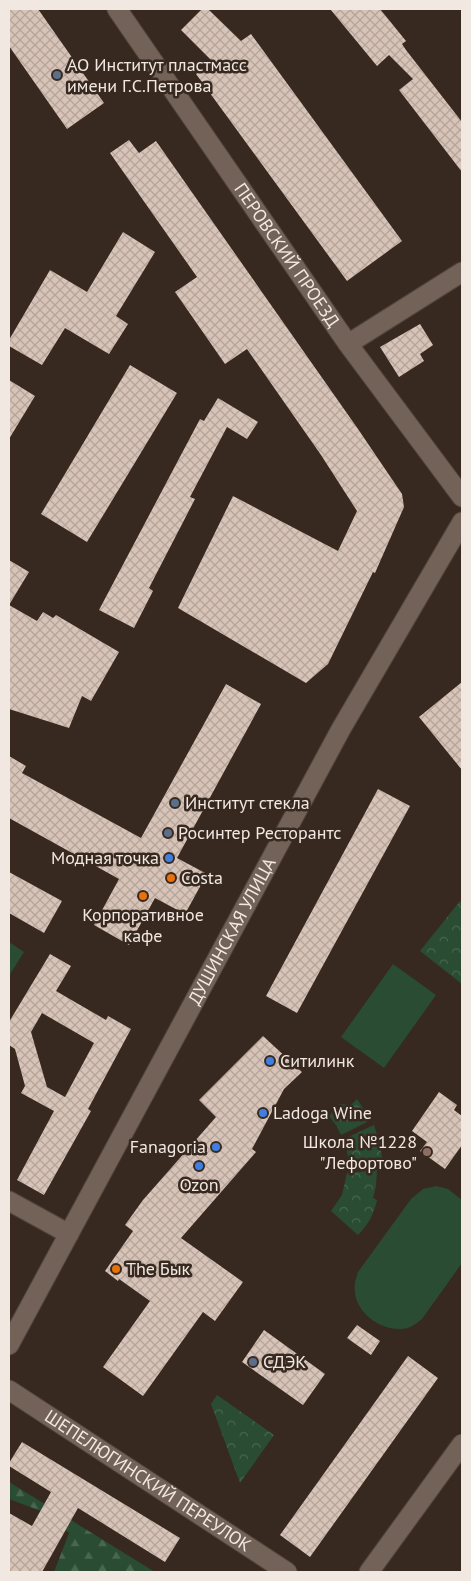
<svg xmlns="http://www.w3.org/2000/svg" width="471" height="1581" font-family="'PT Sans',sans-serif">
  <defs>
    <pattern id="forest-firs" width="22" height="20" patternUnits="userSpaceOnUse" patternTransform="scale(1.25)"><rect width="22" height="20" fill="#294c33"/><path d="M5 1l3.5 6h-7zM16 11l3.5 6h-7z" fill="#486650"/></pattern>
    <pattern id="park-crowns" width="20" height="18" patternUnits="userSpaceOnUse" patternTransform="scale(1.25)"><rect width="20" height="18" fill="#294c33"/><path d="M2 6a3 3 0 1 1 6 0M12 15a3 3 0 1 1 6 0" fill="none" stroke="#486650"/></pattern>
    <pattern id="building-cross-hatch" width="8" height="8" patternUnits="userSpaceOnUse" patternTransform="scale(1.25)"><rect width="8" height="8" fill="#d7c3b7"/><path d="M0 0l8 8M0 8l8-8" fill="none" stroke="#b4a49a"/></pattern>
  </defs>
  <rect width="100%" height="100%" fill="#37291f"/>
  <path fill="url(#forest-firs)" d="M9,1482L155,1572H54L69,1533L41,1511L9,1499Z"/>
  <path fill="url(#park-crowns)" d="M460,901L462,904V984L420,951Z
    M357,1099L371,1120L341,1135L336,1125L329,1116L340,1104L351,1105Z
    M374,1125L379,1141L383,1162L350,1165L344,1139Z
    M377,1170L376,1186L373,1198L377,1200C374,1214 368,1225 358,1235L331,1211L342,1195L347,1173Z
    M217,1395L274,1435L240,1483L211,1404Z"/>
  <path fill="#294c33" d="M9,942L24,952L9,976Z
    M393,964L436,995L384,1068L341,1037Z
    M436,1186L448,1189L462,1200V1263L422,1319C416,1324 409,1329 401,1329C377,1330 351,1309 355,1283C355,1280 357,1276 358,1272L411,1199L423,1189Z"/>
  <path fill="url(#building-cross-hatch)" fill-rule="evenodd" d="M9,9H38L104,103L67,129L9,46Z
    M202,9H208L241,41L251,34L402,241L347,281L196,74L213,62L181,30Z
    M330,9H380L406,41L402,44L406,50L462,122V172L399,90L413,79L389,55L377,66Z
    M129,140L139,153L156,141L358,429L402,494L404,507L375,573L373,572L328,664L306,683L178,608L233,496L338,551L357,511L321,455L247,349L225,364L175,292L197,277L110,153Z
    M123,232L155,252L116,316L128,324L109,354L65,328L42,365L9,346V340L50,270L87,292Z
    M420,324L433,345L420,354L424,361L399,377L380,347Z
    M130,365L177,393L87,542L41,514Z
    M9,380L35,396L9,439Z
    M218,398L258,422L247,439L227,427L190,497L195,499L149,588L153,591L134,628L99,610L200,419L204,421Z
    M9,560L29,572L9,605L37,621L43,612L53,618L56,615L119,652L91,701L82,696L69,728L9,709Z
    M462,682V770L419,717Z
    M226,684L261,704L177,858L207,874L185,914L155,898L129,945L94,925L119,879L9,818V756L26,766L22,773L141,838Z
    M378,789L410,806L297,1013L266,996Z
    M9,872L62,901L44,933L9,913Z
    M50,954L71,966L56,991L106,1020L108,1016L131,1029L88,1109L91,1111L44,1195L17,1180L54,1111L21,1093L25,1086L15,1049L9,1045V1022ZM42,1013L94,1043L65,1097L47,1087L31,1032Z
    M263,1036L302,1072L284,1089L252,1149L256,1152L181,1238L243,1282L215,1321L203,1312L143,1396L103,1367L150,1301L119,1279L118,1281L105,1271L133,1231L125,1225L143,1200L216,1117L199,1100Z
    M439,1092L457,1105L454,1110L462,1116V1145L445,1169L420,1151L427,1142L412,1131Z
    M357,1325L380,1341L371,1355L347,1338Z
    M264,1330L325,1374L303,1405L242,1362Z
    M408,1356L438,1378L310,1557L280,1535Z
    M22,1442L180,1538L165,1562L78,1508L42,1572H9V1513L32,1526L51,1492L9,1466V1463Z"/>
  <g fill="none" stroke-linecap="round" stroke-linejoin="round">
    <defs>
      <g id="minor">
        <path id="s1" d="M117,9L348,344L462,497"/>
        <path d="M348,344L462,272"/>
        <path d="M9,1201L69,1234"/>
        <path id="s2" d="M9,1345L341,729L462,522"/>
        <path id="s3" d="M9,1390L287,1572"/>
        <path d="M369,1572L462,1444"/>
      </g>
    </defs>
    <use href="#minor" stroke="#51453c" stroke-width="21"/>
    <use href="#minor" stroke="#736257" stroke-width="19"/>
  </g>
  <g fill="#5c6f8a" stroke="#37291f" stroke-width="2">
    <circle cx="57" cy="75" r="5"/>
    <circle cx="175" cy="803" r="5"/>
    <circle cx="168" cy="833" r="5"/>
    <circle cx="253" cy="1362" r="5"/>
  </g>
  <g fill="#3f7fe0" stroke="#37291f" stroke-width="2">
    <circle cx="169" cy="858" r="5"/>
    <circle cx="270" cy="1061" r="5"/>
    <circle cx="263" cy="1113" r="5"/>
    <circle cx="216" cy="1147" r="5"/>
    <circle cx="199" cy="1166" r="5"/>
  </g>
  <g fill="#e8710a" stroke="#37291f" stroke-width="2">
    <circle cx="171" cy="878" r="5"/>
    <circle cx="143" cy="896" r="5"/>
    <circle cx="116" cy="1269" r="5"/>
  </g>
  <circle fill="#8d6e63" stroke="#37291f" stroke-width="2" cx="427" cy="1152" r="5"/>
  <g text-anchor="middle" stroke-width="5" stroke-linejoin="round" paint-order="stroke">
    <g font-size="18" fill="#f2e8e2" stroke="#37291f" text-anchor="start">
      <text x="67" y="71">АО Институт пластмасс<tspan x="67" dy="21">имени Г.С.Петрова</tspan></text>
      <text x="185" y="809">Институт стекла</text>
      <text x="178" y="839">Росинтер Ресторантс</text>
      <text x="159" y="864" text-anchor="end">Модная точка</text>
      <text x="181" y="884">Costa</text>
      <text x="143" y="921" text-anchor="middle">Корпоративное<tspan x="143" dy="21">кафе</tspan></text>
      <text x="280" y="1067">Ситилинк</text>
      <text x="273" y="1119">Ladoga Wine</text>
      <text x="417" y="1148" text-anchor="end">Школа №1228<tspan x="417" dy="21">"Лефортово"</tspan></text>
      <text x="206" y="1153" text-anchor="end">Fanagoria</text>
      <text x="199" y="1191" text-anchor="middle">Ozon</text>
      <text x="126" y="1275">The Бык</text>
      <text x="263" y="1368">СДЭК</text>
    </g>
    <g font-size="18" fill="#f2e8e2" stroke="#37291f">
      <text dy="6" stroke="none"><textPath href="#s1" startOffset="299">ПЕРОВСКИЙ ПРОЕЗД</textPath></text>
      <text dy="6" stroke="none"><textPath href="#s2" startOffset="470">ДУШИНСКАЯ УЛИЦА</textPath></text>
      <text dy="6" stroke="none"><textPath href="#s3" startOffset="166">ШЕПЕЛЮГИНСКИЙ ПЕРЕУЛОК</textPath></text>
    </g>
  </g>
  <rect width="471" height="1581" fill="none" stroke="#f2e8e2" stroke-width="20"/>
</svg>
